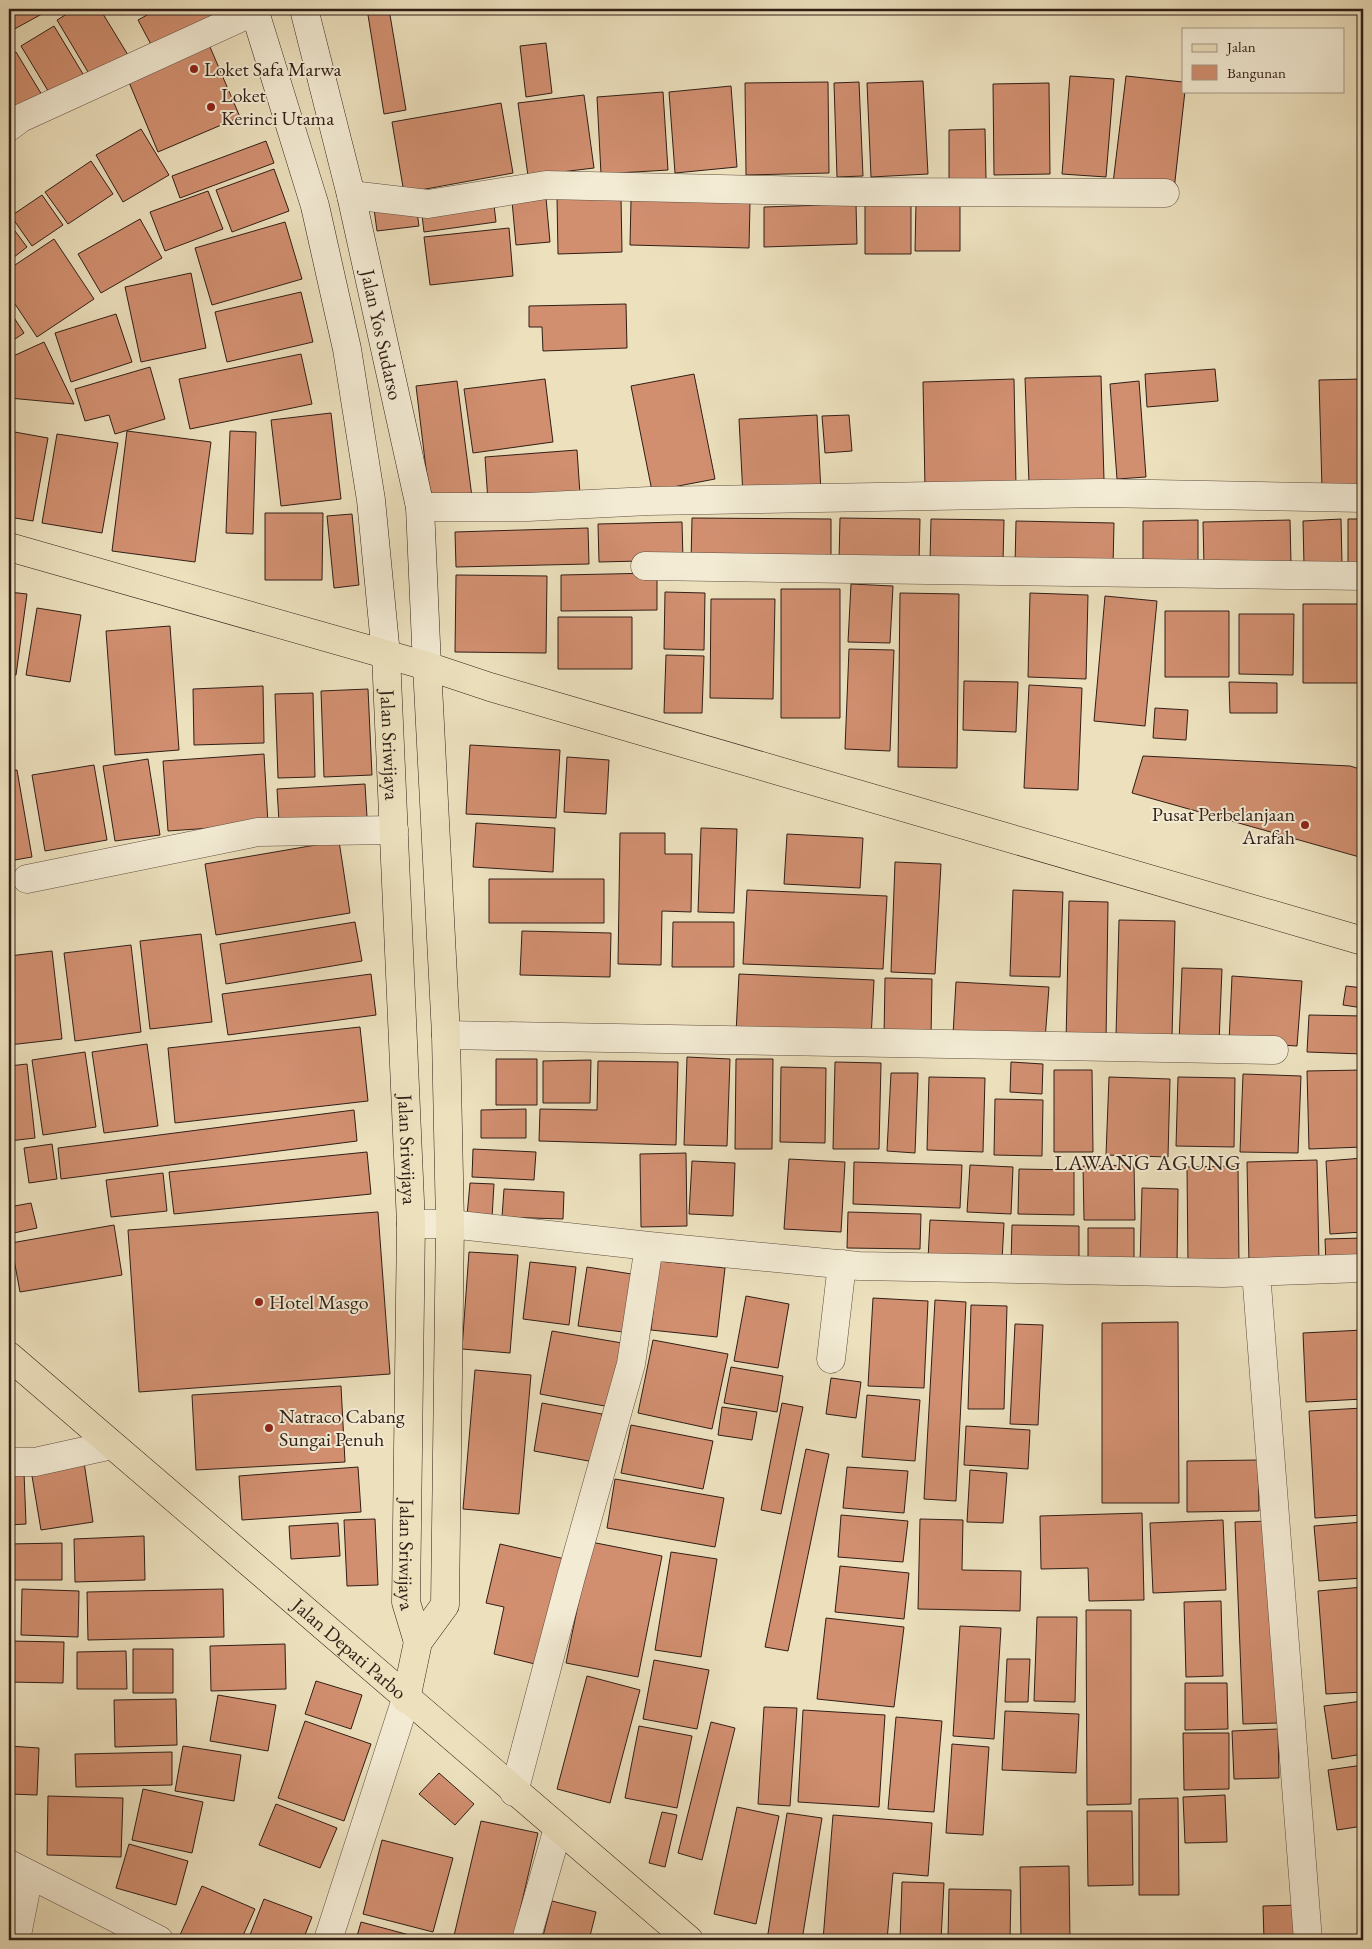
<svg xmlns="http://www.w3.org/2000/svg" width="1372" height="1949" font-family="'EB Garamond',serif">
  <rect width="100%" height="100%" fill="#ece0bd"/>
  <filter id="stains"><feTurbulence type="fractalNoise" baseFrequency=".004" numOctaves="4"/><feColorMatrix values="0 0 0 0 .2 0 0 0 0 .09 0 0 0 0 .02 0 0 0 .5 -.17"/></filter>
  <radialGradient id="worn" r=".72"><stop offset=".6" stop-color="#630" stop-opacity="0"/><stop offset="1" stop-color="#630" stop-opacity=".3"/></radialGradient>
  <path fill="#d18f70" stroke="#311e16" d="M9,9H51L9,32Z
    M75,9H100L128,55L91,77L57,20Z
    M119,9H135L122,15Z
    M158,9H217L220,14L154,50L138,20Z
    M367,9H389L406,110L384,114Z
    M54,26L86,79L53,99L21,46Z
    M207,40L240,117L158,152L126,75Z
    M546,43L552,93L526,97L520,46Z
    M16,52L45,100L9,111V56Z
    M1070,76L1114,79L1106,177L1062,174Z
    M1126,76L1183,82V91H1185L1174,190L1113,183Z
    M923,81L928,174L871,177L867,83Z
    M828,82L829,173L746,175L745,83Z
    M859,82L863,176L837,177L834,83Z
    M1049,83L1050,174L994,175L993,84Z
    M731,86L737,167L675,173L669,92Z
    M663,92L668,170L601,174L597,97Z
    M584,95L594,168L528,176L518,103Z
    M501,103L513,173L404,193L392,122Z
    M141,129L169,175L123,202L96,155Z
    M985,129L986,179L949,180V130Z
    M266,141L274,163L180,198L172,176Z
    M91,161L113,194L68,224L45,192Z
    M274,169L289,211L232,232L216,190Z
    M208,191L223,229L165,251L150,212Z
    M42,195L63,225L32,246L11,216Z
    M493,197L496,222L424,232L421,207Z
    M621,197L622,252L558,254L557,198Z
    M546,198L550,242L516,245L512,201Z
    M631,200L750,203L749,248L630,245Z
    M916,202L960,203V251H915Z
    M911,203V254H865V204Z
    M856,204L857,244L764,247V207Z
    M416,205L419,226L377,231L374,209Z
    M140,219L162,258L101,293L78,254Z
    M285,222L302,279L212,305L195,248Z
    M9,223L27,247L9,261Z
    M509,228L513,276L430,285L424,237Z
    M54,239L94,299L37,337L9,295V269Z
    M191,273L206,348L141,362L125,287Z
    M301,292L313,342L227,362L215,312Z
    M626,304L627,348L543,351L542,327H529V306Z
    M9,310L24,333L9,343Z
    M116,314L132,362L71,382L55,333Z
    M44,342L74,404L9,398V358Z
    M301,354L312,404L190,429L179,379Z
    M150,367L165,419L115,434L109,415L85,421L75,389Z
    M1215,369L1218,401L1147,407L1145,374Z
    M694,374L715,479L652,491L631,386Z
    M1101,376L1104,480L1029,483L1025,378Z
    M545,379L553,442L473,453L464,389Z
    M1014,379L1016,486L925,488L923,382Z
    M1363,379V488L1322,489L1319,380Z
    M457,381L472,497L430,502L416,386Z
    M1139,381L1146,477L1117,479L1110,384Z
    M331,413L341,499L281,506L271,420Z
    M817,415L821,492L743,496L739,419Z
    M849,415L852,451L825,453L822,416Z
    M9,431L48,438L33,521L9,517Z
    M127,431L211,442L195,562L112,551Z
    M230,431L256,432L253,534L226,533Z
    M57,434L118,443L102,533L42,523Z
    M577,450L580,494L488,502L485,457Z
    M265,513H323L322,580H265Z
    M352,514L359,585L334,588L327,516Z
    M692,518L831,519V563L691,562Z
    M840,518L920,519L919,562L839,561Z
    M931,519L1004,520L1003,562L930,561Z
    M1341,519L1342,564L1304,566L1303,521Z
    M1348,519H1363V566H1348Z
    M1198,520V564H1143V521Z
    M1290,520L1291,563L1204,566L1203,522Z
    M1016,521L1114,523L1113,567L1015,565Z
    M682,522L683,560L599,562L598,524Z
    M588,528L589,564L456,567L455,532Z
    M657,573V610L561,611V575Z
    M456,575L547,576L546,653L455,652Z
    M851,584L893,586L890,643L848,642Z
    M781,589H840V718H781Z
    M9,592L27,594L16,675H9Z
    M665,592L705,593L704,650L664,649Z
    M900,593L959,594L957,768L898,767Z
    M1030,593L1088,595L1086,679L1028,677Z
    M1105,596L1157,601L1145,726L1094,721Z
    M711,599H775L773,699L710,698Z
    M1303,604H1363V683H1303Z
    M37,608L81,615L70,682L26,675Z
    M1165,611H1229V677H1165Z
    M1239,614H1294L1293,675L1239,674Z
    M558,617H632V669H558Z
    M170,626L179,750L115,755L106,631Z
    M849,649L894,650L890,751L845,749Z
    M666,655L704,656L702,713H664Z
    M964,681L1018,682L1016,732L963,730Z
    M1229,682L1277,683V713H1230Z
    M1029,685L1082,688L1078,790L1024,788Z
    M263,686L264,743L194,745L193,689Z
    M368,689L372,775L324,777L321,691Z
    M313,693L315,777L278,778L275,694Z
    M1155,708L1188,710L1186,740L1153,738Z
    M470,745L560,750L556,818L466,814Z
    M264,754L268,824L168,831L163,761Z
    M1143,756L1350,766L1363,770V858L1132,793Z
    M567,757L609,760L606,814L564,812Z
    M148,759L160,835L115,841L103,766Z
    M94,765L107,840L45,851L32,775Z
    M17,770L32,857L9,861V771Z
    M365,784L367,817L279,822L277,789Z
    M476,823L555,828L553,872L473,867Z
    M701,828L737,829L734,913L698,912Z
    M620,833H665V854H692L691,912L662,911L661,965L618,964Z
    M787,834L863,838L860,888L784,884Z
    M339,841L350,913L216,935L205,864Z
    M895,862L941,864L935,974L891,972Z
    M489,879H604V923H489Z
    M747,890L887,896L883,969L743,964Z
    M1013,890L1063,892L1060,977L1010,976Z
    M1069,901L1108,902L1106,1042H1066Z
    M1119,920L1175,921L1172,1037L1116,1036Z
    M355,922L362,961L226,984L220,944Z
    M673,922H734V967H672Z
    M522,931L611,933L610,977L520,975Z
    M201,934L212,1022L150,1029L140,941Z
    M131,945L141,1032L75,1041L64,953Z
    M52,951L62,1039L9,1045V956Z
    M1182,968L1222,969L1219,1043L1179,1042Z
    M371,974L376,1015L228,1035L222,994Z
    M739,974L874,980L871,1039L736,1033Z
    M1232,976L1302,981L1297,1046L1229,1042Z
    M885,978L932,979L931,1038L884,1037Z
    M956,982L1049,987L1045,1040L953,1035Z
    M1346,986L1363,988V1008L1343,1005Z
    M1309,1015L1363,1016V1054L1307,1052Z
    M360,1027L368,1101L175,1123L168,1048Z
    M147,1044L158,1126L104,1133L92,1052Z
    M85,1052L96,1127L43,1135L32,1060Z
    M687,1057L730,1059L727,1146L684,1145Z
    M496,1059H537V1105H496Z
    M736,1059H773L772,1149H735Z
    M591,1060L590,1103H543V1061Z
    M598,1061L678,1062L676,1145L539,1141L540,1109L597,1110Z
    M835,1062L881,1063L879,1149H833Z
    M1011,1062L1043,1064L1042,1094L1010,1092Z
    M27,1064L35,1138L9,1141V1066Z
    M781,1067L826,1068L825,1143L780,1142Z
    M1054,1070H1092L1093,1152H1054Z
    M1363,1070V1147L1309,1149L1307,1071Z
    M891,1073H918L915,1153L887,1151Z
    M1243,1074L1301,1076L1298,1153L1240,1152Z
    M929,1077L985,1078L983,1152L927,1150Z
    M1109,1077L1170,1079L1168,1157L1106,1155Z
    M1178,1077L1235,1078L1234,1147L1176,1146Z
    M995,1099L1043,1100L1042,1156L994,1155Z
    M526,1109V1138H481V1110Z
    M354,1110L357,1141L61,1179L58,1148Z
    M52,1144L57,1179L29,1183L24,1148Z
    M473,1149L536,1152L534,1180L472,1177Z
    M367,1152L371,1194L174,1214L169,1172Z
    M686,1153L687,1226L641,1227L640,1154Z
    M1363,1158V1232L1330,1234L1326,1161Z
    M789,1159L845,1162L841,1232L784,1229Z
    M1317,1160L1319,1262L1249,1264L1247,1162Z
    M692,1161L735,1163L733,1216L689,1214Z
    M854,1162L962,1165L960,1208L853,1204Z
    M970,1165L1013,1167L1011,1214L967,1212Z
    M1134,1165L1135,1220H1084L1083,1166Z
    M1238,1166L1239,1266H1188L1187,1167Z
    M1019,1169L1074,1170V1215L1018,1214Z
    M163,1173L167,1211L111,1217L106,1180Z
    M470,1183L494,1184L492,1218L467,1216Z
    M1142,1188L1178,1189L1177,1266L1140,1265Z
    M504,1189L564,1192L563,1219L502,1217Z
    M31,1203L37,1228L9,1234V1207Z
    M378,1212L390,1374L139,1392L128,1230Z
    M848,1212L921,1214L920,1249L847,1248Z
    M930,1220L1004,1223L1002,1261L928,1259Z
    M114,1225L122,1275L20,1292L11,1243Z
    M1012,1225L1079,1226V1264L1011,1263Z
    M1088,1228H1134V1267H1088Z
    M1363,1238V1263L1326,1264L1325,1239Z
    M469,1252L518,1255L510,1353L462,1349Z
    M659,1261L725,1268L717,1337L651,1330Z
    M530,1262L576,1267L569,1325L523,1319Z
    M587,1267L638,1275L630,1333L578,1326Z
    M746,1296L789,1304L778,1368L734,1361Z
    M873,1298L928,1301L924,1388L868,1386Z
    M935,1300L966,1302L956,1501L924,1499Z
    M971,1305L1007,1306L1004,1409H968Z
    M1178,1322L1179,1503H1102V1323Z
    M1015,1324L1043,1325L1038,1425L1010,1424Z
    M1363,1330V1399L1306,1402L1303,1333Z
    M552,1331L622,1343L610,1407L540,1394Z
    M653,1340L728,1354L712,1429L638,1413Z
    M731,1367L783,1376L777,1412L724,1403Z
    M475,1370L531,1375L519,1514L463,1509Z
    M831,1378L861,1382L856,1418L826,1414Z
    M341,1386L345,1462L196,1470L192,1395Z
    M867,1395L920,1400L915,1461L862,1457Z
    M542,1403L602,1414L594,1462L534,1451Z
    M782,1403L803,1407L781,1514L761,1510Z
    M722,1407L757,1412L752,1440L718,1435Z
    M1363,1408V1515L1315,1518L1309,1411Z
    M631,1425L713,1441L703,1489L621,1473Z
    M966,1426L1030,1430L1028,1469L964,1465Z
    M806,1449L829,1454L788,1651L765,1647Z
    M1258,1460L1259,1511L1187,1512V1461Z
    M84,1462L93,1522L41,1530L31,1470Z
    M358,1467L361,1512L242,1520L239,1476Z
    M847,1467L908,1471L904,1513L843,1508Z
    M970,1470L1007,1473L1003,1523L967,1522Z
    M24,1472L26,1524L9,1525V1473Z
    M615,1479L724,1498L715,1547L607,1528Z
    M1142,1513L1144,1600L1089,1601L1088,1568L1041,1569L1040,1516Z
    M841,1515L908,1521L903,1562L838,1557Z
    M375,1519L378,1585L347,1586L344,1520Z
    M920,1519L963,1520L962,1570L1021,1571L1020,1611L918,1609Z
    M1223,1520L1226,1590L1153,1593L1150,1523Z
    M1271,1521L1278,1723L1243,1724L1235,1522Z
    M1363,1522V1578L1319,1581L1314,1526Z
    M338,1523L340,1556L291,1559L289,1526Z
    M144,1536L145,1580L75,1582L74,1539Z
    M591,1542L662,1556L638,1677L566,1663Z
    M62,1543V1580H9V1544Z
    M500,1544L565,1559L539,1665L494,1654L504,1607L486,1603Z
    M671,1552L717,1559L701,1657L655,1650Z
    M840,1566L909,1573L904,1619L835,1612Z
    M1363,1587V1692L1326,1694L1318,1591Z
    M22,1589L79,1591L78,1637L21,1635Z
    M223,1589L224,1637L88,1640L87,1592Z
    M1221,1601L1223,1676L1186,1677L1184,1602Z
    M1086,1610H1131V1804L1087,1805Z
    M1037,1617H1077L1075,1702L1034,1701Z
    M826,1618L904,1627L894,1707L817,1699Z
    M960,1626L1001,1628L994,1739L953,1736Z
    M9,1641L64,1642L63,1683L9,1682Z
    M285,1644L286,1689L211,1691L210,1646Z
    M133,1649H173V1693H133Z
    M126,1651L127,1689H77V1652Z
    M1007,1659H1030L1028,1702H1005Z
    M654,1660L709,1670L697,1729L643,1719Z
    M587,1676L640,1690L610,1803L557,1789Z
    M316,1681L362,1695L351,1729L305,1714Z
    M1185,1683H1227L1228,1729L1185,1730Z
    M9,1695H13L12,1740H9Z
    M218,1695L276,1705L268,1751L210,1741Z
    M176,1699L177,1745L115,1747L114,1700Z
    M1363,1701V1754L1332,1759L1324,1706Z
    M764,1707L797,1708L790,1806L758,1804Z
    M803,1710L885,1715L879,1807L798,1802Z
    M1005,1711L1079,1714L1076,1773L1002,1770Z
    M896,1717L942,1721L934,1812L888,1809Z
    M305,1721L371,1744L344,1821L278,1798Z
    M711,1722L735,1728L702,1860L678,1853Z
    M639,1726L692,1736L677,1808L625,1798Z
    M1278,1729L1279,1778L1234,1779L1232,1731Z
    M1183,1733H1229V1789L1184,1790Z
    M952,1744L989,1747L983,1835L946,1833Z
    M9,1746L39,1748L37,1795L9,1794Z
    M183,1746L241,1755L234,1801L175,1791Z
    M172,1752V1785L76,1787L75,1754Z
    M1363,1765V1826L1337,1830L1328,1770Z
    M439,1773L474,1804L455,1825L419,1794Z
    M143,1789L203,1802L192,1853L132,1840Z
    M1225,1795L1227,1842L1185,1843L1183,1797Z
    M48,1796L123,1798L121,1857L47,1855Z
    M1178,1798L1179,1895H1139V1799Z
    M276,1804L337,1828L320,1868L259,1845Z
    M737,1807L779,1816L756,1924L714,1914Z
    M1087,1811H1132L1133,1885L1088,1886Z
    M662,1812L677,1815L665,1867L649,1863Z
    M787,1813L822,1818L802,1940H767Z
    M833,1815L932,1823L928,1876L893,1873L887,1940H823Z
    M481,1821L538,1833L513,1940H453Z
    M382,1840L453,1858L433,1932L363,1914Z
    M129,1844L188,1861L176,1905L116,1888Z
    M1069,1866L1070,1940H1021L1020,1867Z
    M902,1882L944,1883L941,1940H900Z
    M202,1886L255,1909L241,1940H191L180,1935Z
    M949,1889L1011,1890L1010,1940H948Z
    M264,1899L312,1917L303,1940H248Z
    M552,1901L596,1912L589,1940H542Z
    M1301,1905L1302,1940H1264L1263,1906Z
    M361,1922L428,1940H356Z"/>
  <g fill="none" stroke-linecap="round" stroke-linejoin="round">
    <defs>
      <path id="street" d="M9,127L21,118L255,11
        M351,195L428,204L546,185L856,192L1165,193
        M420,507H528L649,501L1101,493L1363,498
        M645,566L1363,576
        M27,879L258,832L394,830
        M446,1035L1274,1050
        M411,1224H450L649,1246L859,1266L1223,1273L1363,1268
        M1256,1272L1308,1940
        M831,1359L842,1264
        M9,1462H35L112,1445
        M514,1792L571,1577L631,1364L649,1246
        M9,1864L159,1940
        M16,1940L29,1875
        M328,1940L406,1699
        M526,1940L558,1828"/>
      <g id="secondary">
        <path d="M254,9L315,206L347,349L371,500L386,655"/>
        <path id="s1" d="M304,9L351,195L420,507L427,666"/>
      </g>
      <g id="primary">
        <path id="s2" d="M386,655L411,1224L406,1602L418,1642"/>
        <path id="s3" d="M9,1356L689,1940"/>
        <path d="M406,1699L418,1642L445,1605L450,1224L446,1035L427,666"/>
      </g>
      <path id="highway" d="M9,547L427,666L490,687L1363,941"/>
    </defs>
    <use href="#street" stroke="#604e40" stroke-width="29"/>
    <use href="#secondary" stroke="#311e16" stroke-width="29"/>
    <use href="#primary" stroke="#311e16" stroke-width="29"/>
    <use href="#highway" stroke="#311e16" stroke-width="29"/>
    <use href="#street" stroke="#f3ebd4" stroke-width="28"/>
    <use href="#secondary" stroke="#f3ebd4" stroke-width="28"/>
    <use href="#primary" stroke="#ece0bd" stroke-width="28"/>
    <use href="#highway" stroke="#ece0bd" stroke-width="28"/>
  </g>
  <g fill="#8f2418" stroke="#f3ebd4" stroke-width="2">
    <circle cx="194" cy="69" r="5"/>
    <circle cx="211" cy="107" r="5"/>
    <circle cx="1305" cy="825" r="5"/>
    <circle cx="259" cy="1302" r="5"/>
    <circle cx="269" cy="1428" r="5"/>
  </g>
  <g text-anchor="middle" stroke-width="4" stroke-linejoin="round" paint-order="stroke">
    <g font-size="20" fill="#311e16" stroke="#f3ebd4" text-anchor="start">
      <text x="204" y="76">Loket Safa Marwa</text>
      <text x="221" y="102">Loket<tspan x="221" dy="23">Kerinci Utama</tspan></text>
      <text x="1295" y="821" text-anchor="end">Pusat Perbelanjaan<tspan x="1295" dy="23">Arafah</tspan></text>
      <text x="269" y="1309">Hotel Masgo</text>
      <text x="279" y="1423">Natraco Cabang<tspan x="279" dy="23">Sungai Penuh</tspan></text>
    </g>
    <g font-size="20" fill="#311e16" stroke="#f3ebd4">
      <text dy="7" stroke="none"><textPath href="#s1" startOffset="335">Jalan Yos Sudarso</textPath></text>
      <text dy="7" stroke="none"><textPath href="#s2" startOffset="90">Jalan Sriwijaya</textPath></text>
      <text dy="7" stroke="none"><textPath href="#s2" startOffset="495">Jalan Sriwijaya</textPath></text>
      <text dy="7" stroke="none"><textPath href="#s2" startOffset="900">Jalan Sriwijaya</textPath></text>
      <text dy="7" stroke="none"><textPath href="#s3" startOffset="449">Jalan Depati Parbo</textPath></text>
    </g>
    <g font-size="22" letter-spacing="1" fill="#311e16" stroke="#f3ebd4">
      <text x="1148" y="1170">LAWANG AGUNG</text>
    </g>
  </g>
  <rect width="1372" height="1949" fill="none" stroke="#ece0bd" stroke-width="30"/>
  <rect x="10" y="10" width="1352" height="1929" fill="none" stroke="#311e16" stroke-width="2.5"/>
  <rect x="15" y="15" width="1342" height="1919" fill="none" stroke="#311e16"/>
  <rect x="1182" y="28" width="162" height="65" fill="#f3ebd4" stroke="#a59988"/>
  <rect x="1192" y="44" width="25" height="8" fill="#ece0bd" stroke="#a59988"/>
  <text x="1227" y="52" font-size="15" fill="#311e16">Jalan</text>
  <rect x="1192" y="65" width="25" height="15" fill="#d18f70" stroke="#a59988"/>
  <text x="1227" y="78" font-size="15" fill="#311e16">Bangunan</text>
  <rect width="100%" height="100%" filter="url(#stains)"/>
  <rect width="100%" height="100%" fill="url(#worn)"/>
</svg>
